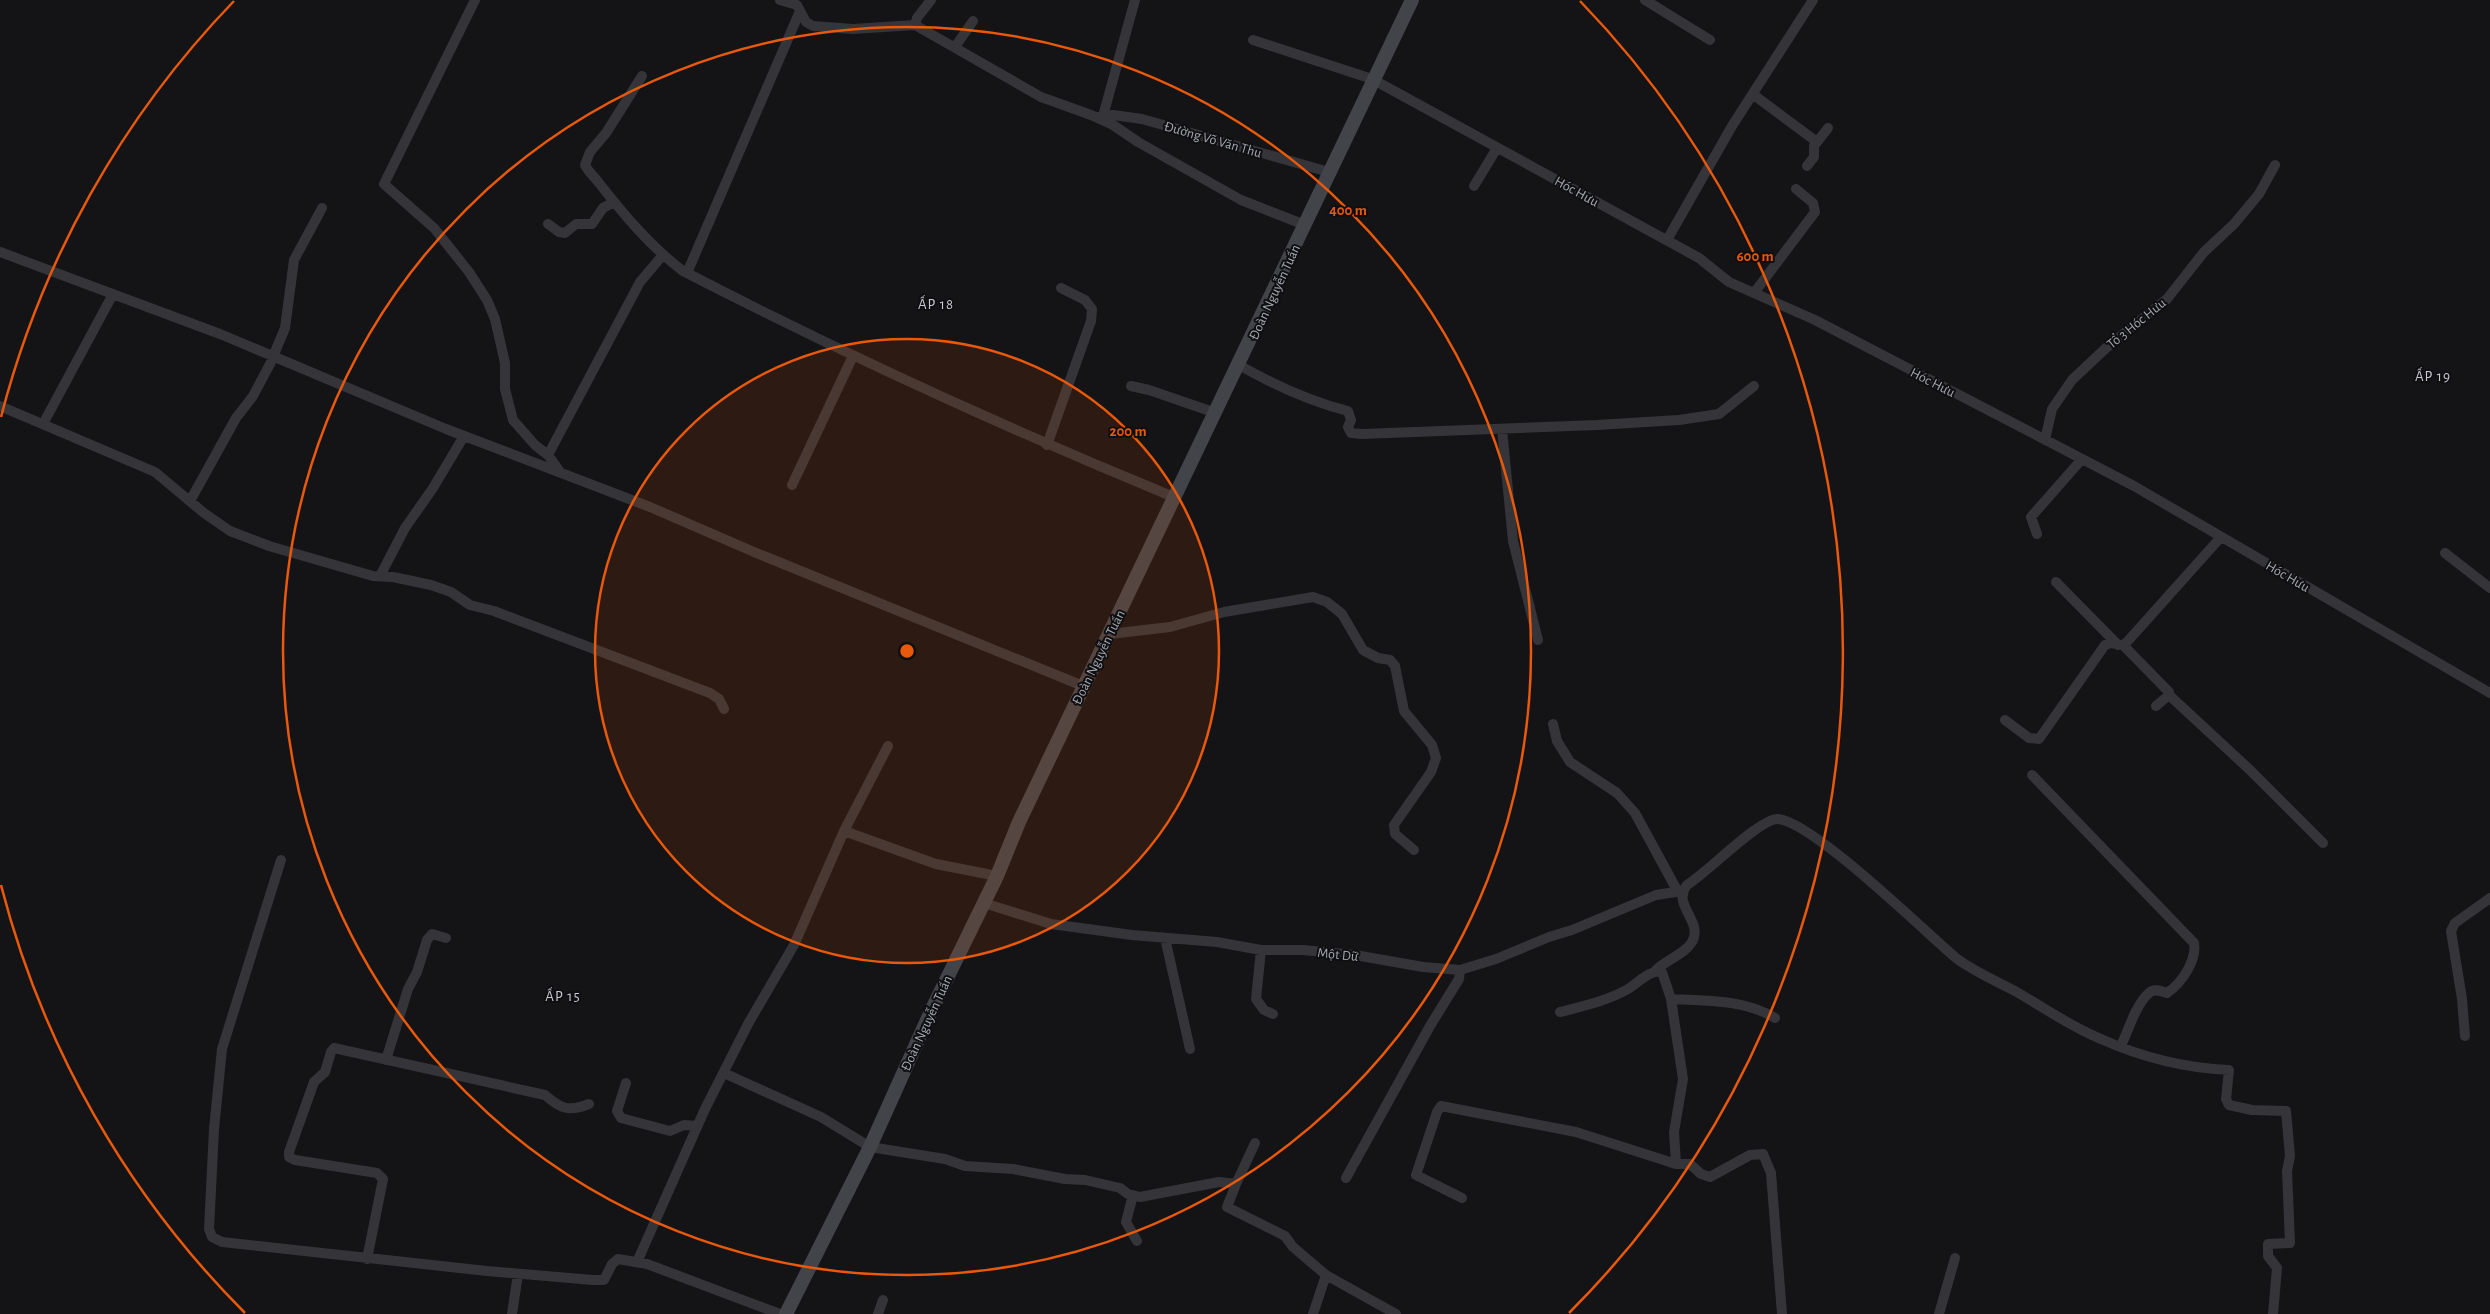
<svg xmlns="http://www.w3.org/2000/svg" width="2490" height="1314" font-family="'Alegreya Sans',sans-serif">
  <rect width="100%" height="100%" fill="#141315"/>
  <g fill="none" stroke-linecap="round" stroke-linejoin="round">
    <path stroke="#353539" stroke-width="10" d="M475,0L384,184L434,228L469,272L487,300L495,319L505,363V389L513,420L535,445L548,455L560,472
      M780,0L797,5L806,22L813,26L853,29L915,25L1041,97L1091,115L1113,125L1138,142L1241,200L1305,225
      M1645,0L1710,40
      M915,25L917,18L931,0
      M1253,40L1372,79L1699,258L1729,282L1815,320L2134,486L2490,693
      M955,47L973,21
      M642,76L606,133L590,152L585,165C589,173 594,176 599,183C624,215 651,247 683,271C844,354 1008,429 1176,498
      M1754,95L1817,142
      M1103,116L1135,0
      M1096,117L1113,115L1142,119L1329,172
      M1807,166L1814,157V146L1828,128
      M1474,186L1497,148
      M548,224L559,232L565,233L576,224H592L603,208L614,202
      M1667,240L1732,126L1813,0
      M0,252L220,334L446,429L650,507L754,552L1083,686
      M687,273L800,11
      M1754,293L1815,212L1813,203L1796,189
      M1239,365C1274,385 1308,401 1348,411L1351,420L1348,427L1351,433L1362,434L1597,425L1679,420L1719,414L1754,386
      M1131,386L1149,390L1216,413
      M0,406L155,472L204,513L230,531L269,546L373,576L393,577L431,585L451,592L470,605L494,611L710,693L719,699L724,709
      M43,424L113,294
      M1502,429L1513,541L1538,640
      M2045,440L2052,409L2072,380L2106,348L2167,299L2204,252L2234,224L2259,194L2275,165
      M1047,445L1091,321L1092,309L1085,300L1061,288
      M548,455L640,282L662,256
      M792,485L853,356
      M190,501L236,418L253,396L270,364L285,328L294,260L322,208
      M2037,534L2031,517L2082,459
      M2445,553L2490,588
      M380,576L405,528L433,488L464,436
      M2056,582L2118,645
      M1110,634L1170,627L1224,612L1313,597L1327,602L1342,614L1363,650L1378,658L1390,660L1395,666L1404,711L1432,745L1436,758L1431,772L1394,825L1395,834L1414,850
      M2123,645L2169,692V695L2156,706
      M2169,695L2250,770L2323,843
      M2005,720L2029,738L2039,739L2105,645L2111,643L2123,645L2127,642L2221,537
      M1553,724L1557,741L1570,762L1617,793L1635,813L1678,892
      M2032,775L2194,943C2197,960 2182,983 2167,993C2161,991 2154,988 2149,993C2136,1004 2128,1031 2121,1046
      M844,831L936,864L997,876
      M281,860L222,1049L214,1129L209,1229L212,1237L222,1242L487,1271L593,1280H604L612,1264L618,1259L647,1264L780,1314
      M984,903L1051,924L1132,935L1217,942L1261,950H1303L1355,955L1423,967L1460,970L1496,959L1549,937L1572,930L1656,895L1682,891
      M1165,938L1190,1049
      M1261,950L1256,999L1264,1010L1273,1014
      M1656,970C1666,960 1685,954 1692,942C1704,921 1671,905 1687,885C1708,872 1760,818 1778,819C1813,822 1923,930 1956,958C1973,971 1996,981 2015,991C2043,1007 2071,1027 2101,1039C2141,1057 2185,1068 2229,1070L2226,1099L2229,1105L2252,1110L2286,1111L2290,1156L2287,1171L2290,1243L2268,1244V1256L2277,1268L2273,1314
      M1671,999C1706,1001 1744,999 1775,1018
      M1560,1012C1583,1006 1607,1001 1628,989C1638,983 1650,969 1662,972L1671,999L1683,1079L1674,1132L1676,1164
      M2465,1036L2462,999L2451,931L2455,923L2490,898
      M386,1060L408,989L417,972L427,940L432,934L446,938
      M724,1073L821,1117L870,1147L945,1159L965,1166L1013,1169L1065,1179L1085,1180L1120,1188L1128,1194L1140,1197L1219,1182L1236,1184L1227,1207L1285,1236L1293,1247L1326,1275L1396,1314
      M626,1083L617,1111L621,1118L670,1131L684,1125L697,1126
      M1346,1178L1430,1026L1459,979L1460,970
      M1236,1184L1255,1143
      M1133,1195L1126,1222L1137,1241
      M1462,1198L1416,1175L1437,1112L1441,1106L1576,1132L1676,1164H1690L1701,1174L1710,1177L1750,1155L1763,1154L1771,1173L1782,1314
      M367,1259L383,1179L377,1173L295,1160L289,1157V1152L314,1082L325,1072L331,1052L334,1048L545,1095C561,1109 569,1112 589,1104
      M637,1262L705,1109L748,1024L794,945L844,831L888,746
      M512,1314L518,1274
      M878,1314L883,1300
      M1313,1314L1326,1275
      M1939,1314L1955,1258"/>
    <path stroke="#434449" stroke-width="14" d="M786,1314L870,1147L932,1009L997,876L1019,822L1412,0"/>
  </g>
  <circle cx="907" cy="651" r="312" fill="#e8590c" fill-opacity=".12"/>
  <g fill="none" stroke="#e8590c" stroke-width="2.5">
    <circle cx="907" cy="651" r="312"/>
    <circle cx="907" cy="651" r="624"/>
    <path d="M245 1313A936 936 0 0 1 1 885M1 417A936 936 0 0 1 234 1M1580 1A936 936 0 0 1 1569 1313"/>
  </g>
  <g text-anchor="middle" stroke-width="4" stroke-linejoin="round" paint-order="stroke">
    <g font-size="14" fill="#a6a9b4" stroke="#0f0e10">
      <text transform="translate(1213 139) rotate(16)" y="5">Đường Võ Văn Thu</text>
      <text transform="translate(1577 191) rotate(29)" y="5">Hóc Hưu</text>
      <text transform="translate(1274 292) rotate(-65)" y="5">Đoàn Nguyễn Tuấn</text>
      <text transform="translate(2136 323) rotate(-39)" y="5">Tổ 3 Hóc Hưu</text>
      <text transform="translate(1933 382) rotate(27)" y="5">Hóc Hưu</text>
      <text transform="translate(2288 576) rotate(30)" y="5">Hóc Hưu</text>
      <text transform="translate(1098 657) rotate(-64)" y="5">Đoàn Nguyễn Tuấn</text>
      <text transform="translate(1338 954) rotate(6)" y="5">Một Dữ</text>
      <text transform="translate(926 1023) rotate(-65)" y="5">Đoàn Nguyễn Tuấn</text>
    </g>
    <g font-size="15" letter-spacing="1" fill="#c7c8d0" stroke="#0f0e10">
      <text x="936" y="309">ẤP 18</text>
      <text x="2433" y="381">ẤP 19</text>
      <text x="563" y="1001">ẤP 15</text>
    </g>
  </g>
  <circle cx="907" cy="651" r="8" fill="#e8590c" stroke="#0f0e10" stroke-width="2.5"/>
  <g font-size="15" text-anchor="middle" font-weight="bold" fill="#e8590c" stroke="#0f0e10" stroke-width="4" stroke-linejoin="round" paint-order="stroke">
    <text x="1348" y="215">400 m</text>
    <text x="1755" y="261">600 m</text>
    <text x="1128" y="436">200 m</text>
  </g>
</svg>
